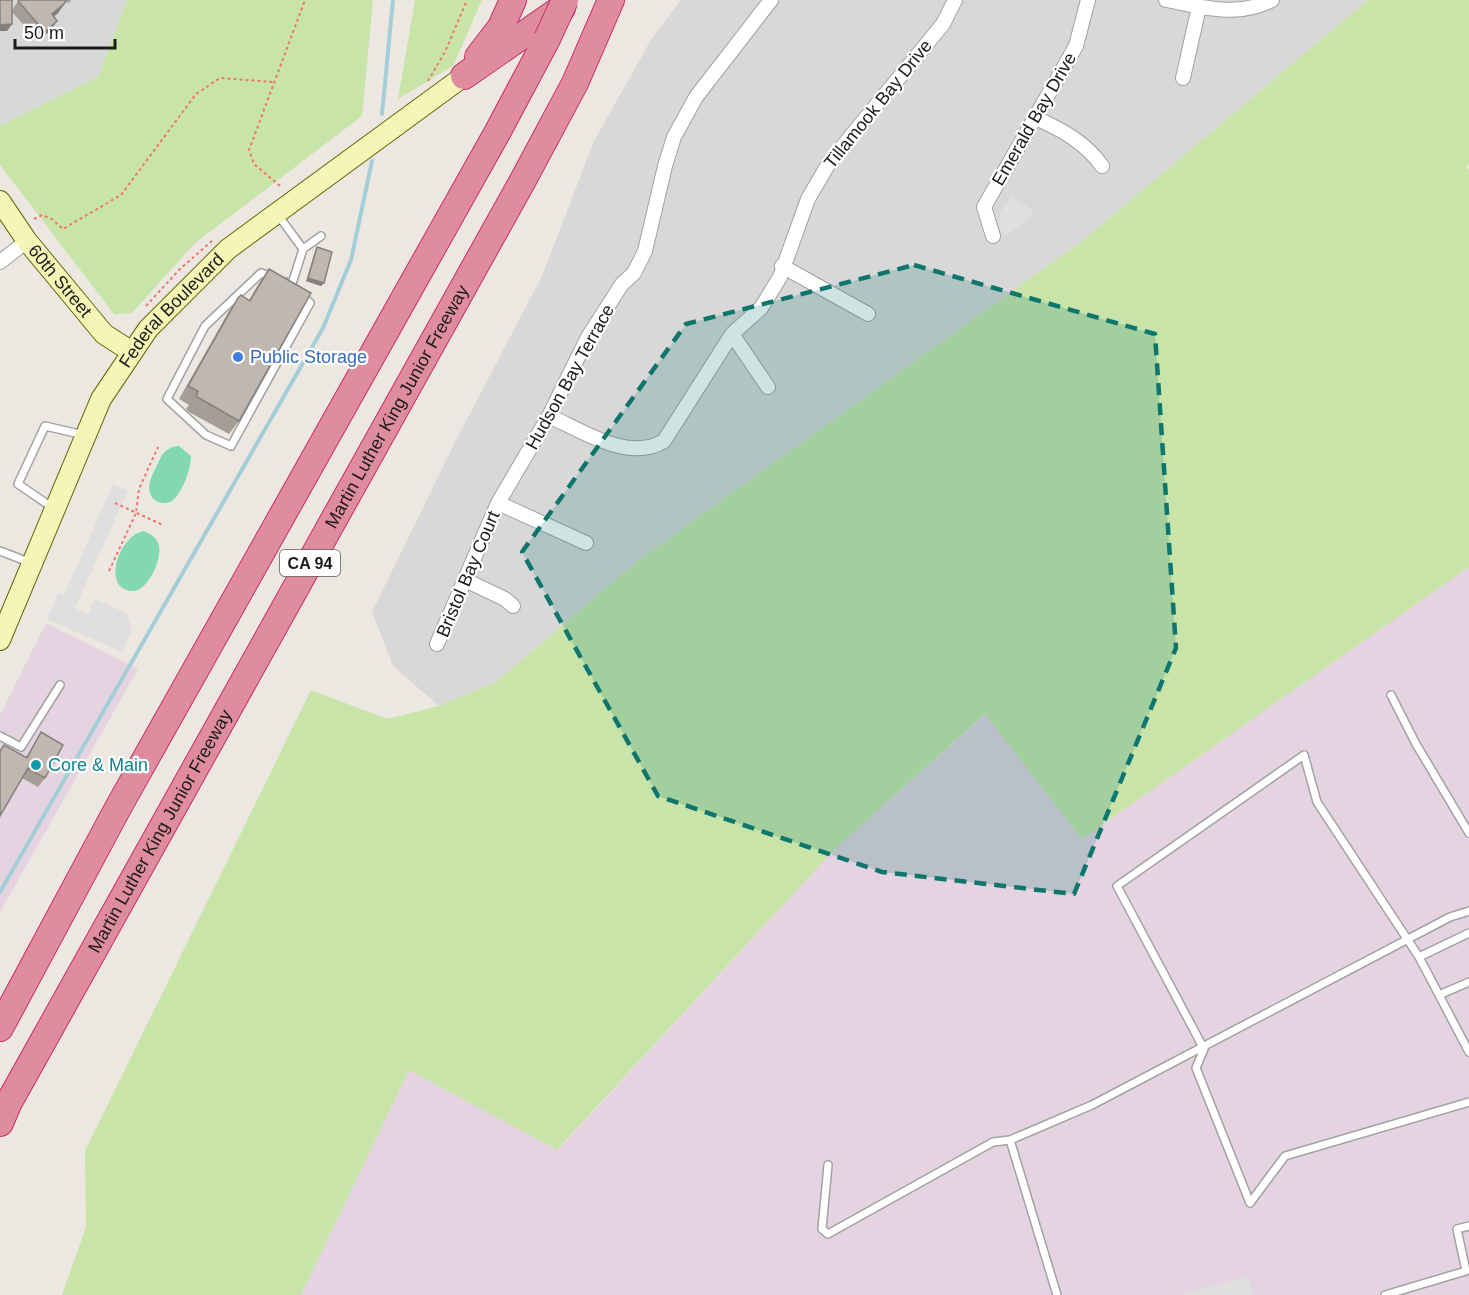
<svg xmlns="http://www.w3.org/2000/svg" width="1469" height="1295" font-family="Helvetica,sans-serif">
  <rect width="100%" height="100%" fill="#ece8e1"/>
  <path fill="#d9d8d8" d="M0,0H127L98,77L0,126Z
    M681,0H1368L1082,241L638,561L496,682L439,706L393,666L372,612L455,442L542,276L594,141L652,38Z"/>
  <path fill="#e5d3e2" d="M1469,567V1295H301L409,1070L558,1150L834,850L986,714L1082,839Z
    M46,623L138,669L0,912V715Z"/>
  <path fill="#c9e4a9" d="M127,0H373L362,116L194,244L132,313L114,314L0,165V126L98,77Z
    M415,0H482L453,66L398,99Z
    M1368,0H1469V165L1466,167L1469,170V567L1082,839L985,714L834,850L557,1150L409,1070L301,1295H62L86,1227L85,1151L311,690L387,719L439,706L496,682L638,561L1082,241Z"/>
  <path fill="#82d8b3" d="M179,446L191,456C191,468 182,496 170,502C165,504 160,503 156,501C142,491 153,474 158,463C163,452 167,447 179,446Z
    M144,531C150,534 155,536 158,543C164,555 149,591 133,591C101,591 118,535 144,531Z"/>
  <path fill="#dfdfdf" d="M1011,197L1034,211L1025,223L1005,235L998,227L1000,212Z
    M113,484L128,491L75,608L88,614L95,599L126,613L132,629L122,652L47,619L58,593L64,595Z
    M1248,1277L1253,1295H1178Z"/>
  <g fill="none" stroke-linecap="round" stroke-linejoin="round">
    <path stroke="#a3ced8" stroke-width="4" d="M382,114L393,0
      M0,892L323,328L351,260L372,161"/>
    <defs>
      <path id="lane" d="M278,215L303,249L292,284L286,282
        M303,249L321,236
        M273,277L261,273L205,326L167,399L206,435L231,446L310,303L302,295
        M53,508L18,484L45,426L84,435
        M0,551L31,563
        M1391,695L1416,744L1469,833
        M0,736L21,747L60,685
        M1419,957L1469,933
        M1439,995L1469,982
        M1010,1140L1057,1295
        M828,1165L822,1229L828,1234L993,1142L1010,1140L1092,1105L1450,917L1469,911
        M1250,1203L1196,1068L1204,1049L1117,886L1304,755L1317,802L1419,957L1469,1052
        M1250,1203L1285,1156L1469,1102
        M1385,1295L1466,1271L1457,1229L1469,1226"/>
      <path id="street" d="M1166,0C1202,7 1238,18 1272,0
        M1183,78L1199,7
        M1036,118C1062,130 1085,142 1102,166
        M993,236L984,207L1076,46L1088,0
        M0,262L27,241
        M782,266L868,314
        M732,334L768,387
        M549,416C581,430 629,463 664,441L732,334L761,308L780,277L808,199L829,163L943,24L955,0
        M498,503L586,543
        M465,580L505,599L513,606
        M437,644L498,503L549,416L588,337L622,284L634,273L645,251L665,166L674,137L696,97L771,0"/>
      <g id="secondary">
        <path id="s1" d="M0,201L27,241L104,334L132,352"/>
        <path id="s2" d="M0,640L101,399L148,329L228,249L464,76"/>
      </g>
      <g id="highway">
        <path d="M478,57L501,27L513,0"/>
        <path d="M464,76L562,8"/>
        <path d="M0,1028L119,806L497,133L547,39"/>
        <path id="s3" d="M0,1123L8,1104L522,182L575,83L611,0"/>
      </g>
    </defs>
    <use href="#lane" stroke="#a2a2a2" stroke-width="10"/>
    <use href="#street" stroke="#a2a2a2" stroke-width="16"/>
    <use href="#secondary" stroke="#636a0a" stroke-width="22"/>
    <use href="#highway" stroke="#cb2d6a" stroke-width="28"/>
    <path stroke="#f1756d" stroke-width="2" stroke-dasharray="3 3" stroke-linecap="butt" d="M428,81L445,52L467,0
      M280,186L254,164L249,150L305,0
      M34,219L42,215L52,219L63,229L121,195L196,94L220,78L274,82
      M146,306L179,270L214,239
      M115,503L163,525
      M109,571L136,513L139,489L158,447"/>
    <use href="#lane" stroke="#fff" stroke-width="7"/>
    <use href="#street" stroke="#fff" stroke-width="14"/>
    <use href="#secondary" stroke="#f5f5b6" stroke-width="20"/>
    <use href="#highway" stroke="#e08c9f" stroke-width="26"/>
    <defs>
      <path id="highway-bridge" d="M547,39L565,0"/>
    </defs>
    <use href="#highway-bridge" stroke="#cb2d6a" stroke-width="28" stroke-linecap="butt"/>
    <use href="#highway-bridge" stroke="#e08c9f" stroke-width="26"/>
  </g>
  <path fill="#a59d98" d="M19,0H71L69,3L66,2L58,13L54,17L51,30L38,41L12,12V24L7,31L12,10Z
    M317,247L324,283L321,286L306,281L315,251Z
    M269,269L239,421L229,434L189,412L186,409L189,405L179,399L229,311L238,298L249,300L259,283Z
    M41,732L45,778L38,787L22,778L0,816V750L4,745L26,757Z"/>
  <path fill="#86807c" d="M64,4L58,13L45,24L52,14Z
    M57,21L51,30L38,41L45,32Z
    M12,24L7,31H0V25Z
    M308,278L324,283L321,286L306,281Z"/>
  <path fill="#c0b7b1" stroke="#86807c" stroke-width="1.5" d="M0,0H12V24L0,25Z
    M19,0H66L64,4L52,14L57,21L45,32L18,1Z
    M317,247L332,252L324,283L308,278Z
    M269,269L311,293L239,421L199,398L196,396L198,391L188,386L238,298L241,295L250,301Z
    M41,732L63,745L45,778L28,768L0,816V751L4,745L27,758Z"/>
  <path fill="#0f766e" fill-opacity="0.2" stroke="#0f766e" stroke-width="4.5" stroke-dasharray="12 8" stroke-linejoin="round" d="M914,265L1155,334L1176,648L1074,894L882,872L658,796L522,552L686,324Z"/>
  <circle fill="#3f7fe0" stroke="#fff" stroke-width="2" cx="238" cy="357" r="6"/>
  <circle fill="#0f9aa8" stroke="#fff" stroke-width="2" cx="36" cy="765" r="6"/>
  <g text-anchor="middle" stroke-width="4.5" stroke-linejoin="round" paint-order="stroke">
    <rect fill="#fff" stroke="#5f5f5f" stroke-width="1.5" x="280" y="550" width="60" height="26" rx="4.5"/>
    <g font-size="16" font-weight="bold" fill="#1b1b1b">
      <text x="310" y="569">CA 94</text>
    </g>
    <g font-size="18" fill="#1b1b1b" stroke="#fff">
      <text transform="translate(878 104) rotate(-51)" y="6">Tillamook Bay Drive</text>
      <text transform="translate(1034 119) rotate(-60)" y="6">Emerald Bay Drive</text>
      <text dy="6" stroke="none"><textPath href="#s1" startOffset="100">60th Street</textPath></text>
      <text dy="6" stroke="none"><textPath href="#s2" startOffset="375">Federal Boulevard</textPath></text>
      <text transform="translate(570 377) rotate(-61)" y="6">Hudson Bay Terrace</text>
      <text dy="6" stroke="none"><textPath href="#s3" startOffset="819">Martin Luther King Junior Freeway</textPath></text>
      <text transform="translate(468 574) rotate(-67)" y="6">Bristol Bay Court</text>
      <text dy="6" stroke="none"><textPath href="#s3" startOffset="333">Martin Luther King Junior Freeway</textPath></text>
    </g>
    <g font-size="18" fill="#366cbe" stroke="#fff" text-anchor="start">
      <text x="250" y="363">Public Storage</text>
    </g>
    <g font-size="18" fill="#0d838f" stroke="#fff" text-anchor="start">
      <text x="48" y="771">Core &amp; Main</text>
    </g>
  </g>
  <path d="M15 39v9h100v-9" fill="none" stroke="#1b1b1b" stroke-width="3"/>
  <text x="24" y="39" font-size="18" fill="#1b1b1b" stroke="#ffffff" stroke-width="4.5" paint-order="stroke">50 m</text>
</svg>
